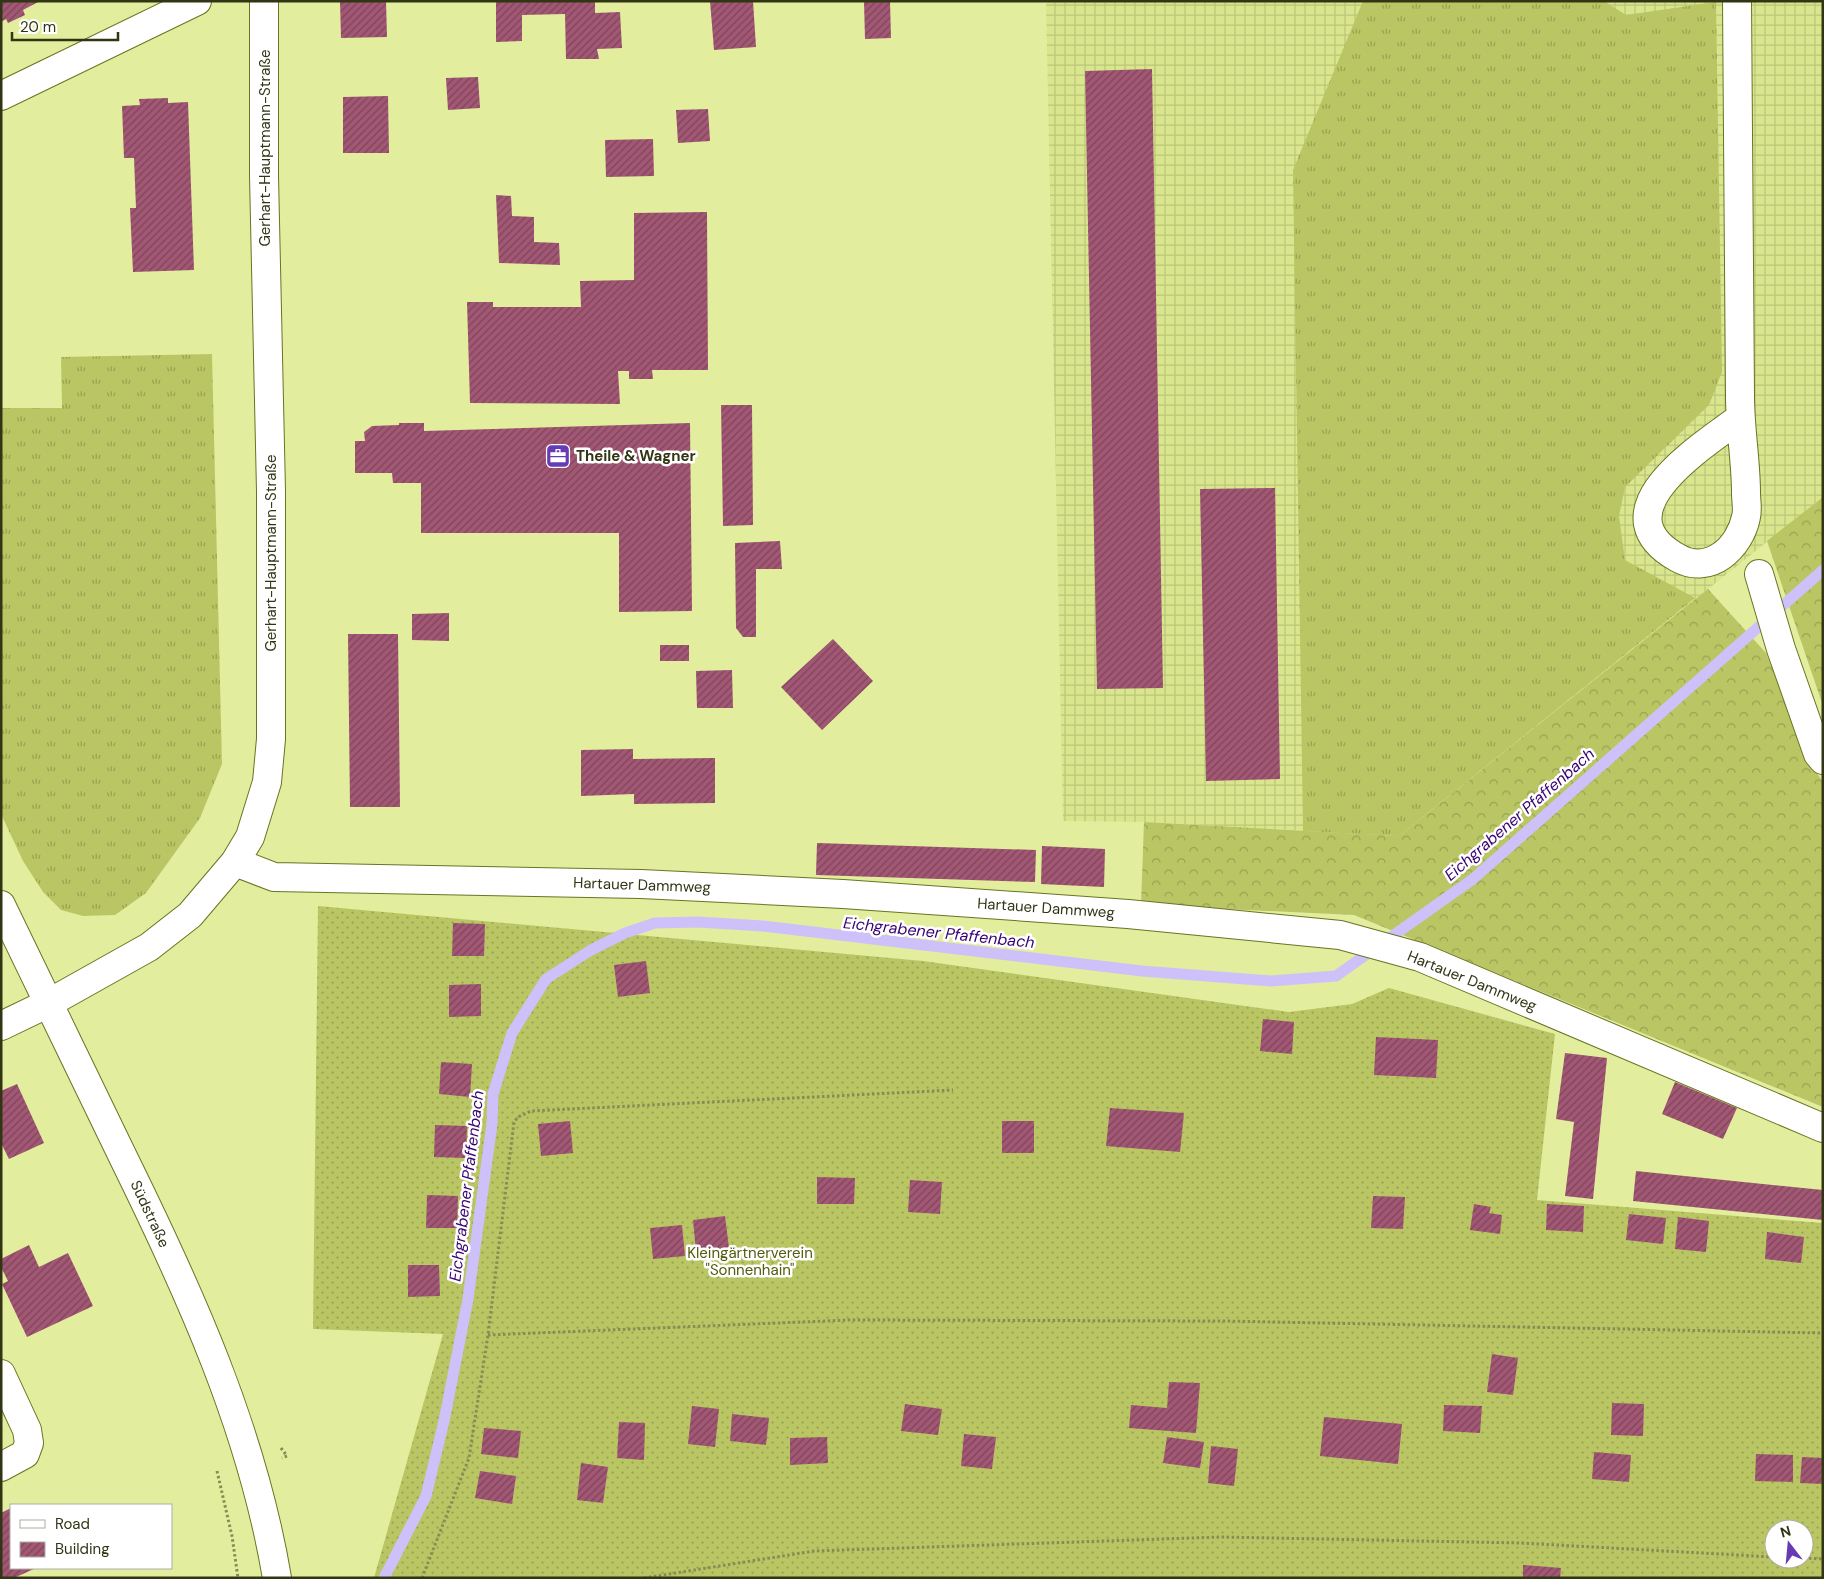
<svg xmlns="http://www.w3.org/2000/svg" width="1824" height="1579" font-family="'DM Sans',sans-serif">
  <defs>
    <pattern id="industrial-grid" width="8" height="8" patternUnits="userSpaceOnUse" patternTransform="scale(1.25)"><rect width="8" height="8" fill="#d9e68d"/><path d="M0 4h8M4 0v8" fill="none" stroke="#bbc679"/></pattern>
    <pattern id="grass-tufts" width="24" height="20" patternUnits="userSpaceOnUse" patternTransform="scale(1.25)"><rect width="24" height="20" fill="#bac664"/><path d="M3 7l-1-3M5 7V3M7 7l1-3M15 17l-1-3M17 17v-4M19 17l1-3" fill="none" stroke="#98a251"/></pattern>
    <pattern id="forest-crowns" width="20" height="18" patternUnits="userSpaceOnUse" patternTransform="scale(1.25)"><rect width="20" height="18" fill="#bac664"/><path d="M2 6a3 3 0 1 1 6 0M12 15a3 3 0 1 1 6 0" fill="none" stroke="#98a251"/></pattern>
    <pattern id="garden-dots" width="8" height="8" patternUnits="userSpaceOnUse" patternTransform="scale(1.25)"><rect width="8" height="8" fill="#bac664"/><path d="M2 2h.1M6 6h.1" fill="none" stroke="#98a251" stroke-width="1.8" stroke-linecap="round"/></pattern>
    <pattern id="building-hatch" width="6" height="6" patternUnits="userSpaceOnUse" patternTransform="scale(1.25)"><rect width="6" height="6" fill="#a25775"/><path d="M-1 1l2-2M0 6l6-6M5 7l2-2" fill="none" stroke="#7d4559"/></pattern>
  </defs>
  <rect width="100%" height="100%" fill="#e2ee9d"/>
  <path fill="url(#industrial-grid)" d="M1046,1H1823V497L1399,836L1144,822L1063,821Z"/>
  <path fill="url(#grass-tufts)" d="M1363,1H1604L1626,15L1716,2L1722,372L1709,405L1625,487L1619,516L1625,560L1695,598L1399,836L1303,831L1293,170Z
    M212,354L222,764L200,818L146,893L115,915L83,916L61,910L43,892L23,861L1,814V408H62L61,357Z"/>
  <path fill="url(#forest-crowns)" d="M1823,497V706L1767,541Z
    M1708,589L1766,653L1808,757L1823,783V1107L1354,915L1141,905L1144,822L1399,836Z"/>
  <path fill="url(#garden-dots)" fill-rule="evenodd" d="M318,906L923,961L1289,1012L1352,1004L1389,988L1555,1034L1537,1200L1823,1223V1578H374L443,1334L313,1329ZM1774,1529H1804V1559H1774Z"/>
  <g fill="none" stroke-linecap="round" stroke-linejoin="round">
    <path stroke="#cec1fa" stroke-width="11" d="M384,1578L426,1496L444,1421L468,1299L492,1124L493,1094L512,1033L546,979L591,950L625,933L655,923L698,922L763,926L1142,971L1271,981L1336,976L1473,879L1823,570"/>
  </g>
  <path fill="url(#building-hatch)" d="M1,1H40L23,10L25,15L8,23L6,19L1,22Z
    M340,1H386L387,37L341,38Z
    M496,1H595V13L620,12L622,48L597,49L599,59H566L565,14L522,15V41L496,42Z
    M710,1H753L756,47L714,50Z
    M883,1H890L891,38L865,39L864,2Z
    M1152,69L1163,688L1097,689L1085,71Z
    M478,77L480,108L448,110L446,78Z
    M388,96L389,153H343V97Z
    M168,98V103L188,102L194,270L133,272L130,208H136L134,158H124L122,106L140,105L139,99Z
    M708,109L710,141L678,143L676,110Z
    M653,139L654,176L606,177L605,140Z
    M496,195L511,196L512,216L534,217V242L559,243L560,265L499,263Z
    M707,212L708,370H652L653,379H629V371H618L620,404L470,403L467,302H493V307H581L580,281L634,280V213Z
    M721,405H752L753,525L723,526Z
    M399,423H424V431L690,423L692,611L619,612V533H421V483H393L392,473H355V441H365L364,432L372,426L399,425Z
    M1275,488L1280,779L1206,781L1200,489Z
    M780,541L782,569H756V637H743L736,628L735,543Z
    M449,613V641L412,640V614Z
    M348,634H398L400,807H350Z
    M833,639L873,681L822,730L781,687Z
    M660,645H689V661H660Z
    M732,670L733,708H697L696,671Z
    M633,749V759L715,758V803L634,804V794L581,796V750Z
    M817,843L1036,850L1035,882L816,875Z
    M1042,846L1105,849L1104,887L1041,884Z
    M453,923L485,924L484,956H452Z
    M646,961L650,993L618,997L614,965Z
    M481,984V1016L449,1017V985Z
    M1263,1019L1294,1022L1292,1054L1260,1051Z
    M1376,1037L1438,1040L1436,1078L1374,1075Z
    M1565,1053L1607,1058L1593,1199L1565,1196L1574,1122L1556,1119Z
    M441,1062L472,1064L470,1097L439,1094Z
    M1675,1082L1737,1108L1723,1139L1662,1114Z
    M17,1084L44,1143L9,1159L1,1143V1091Z
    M1110,1108L1184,1113L1180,1152L1106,1146Z
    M570,1121L573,1153L541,1156L538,1124Z
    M1002,1121H1034V1153H1002Z
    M435,1125L467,1126L466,1158L434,1157Z
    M1636,1171L1823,1190V1220L1633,1201Z
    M817,1177L855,1178L854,1204H817Z
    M910,1180L942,1182L940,1214L908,1212Z
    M427,1195L458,1196L457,1228H426Z
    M1373,1196L1405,1197L1403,1229L1371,1228Z
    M1474,1204L1491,1207L1489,1213L1502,1215L1500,1234L1470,1230Z
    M1547,1204L1584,1206L1583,1232L1546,1230Z
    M1629,1214L1666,1218L1663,1244L1626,1240Z
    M725,1216L729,1248L696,1252L693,1220Z
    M1678,1217L1709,1221L1706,1252L1675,1249Z
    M682,1225L685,1256L653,1259L650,1228Z
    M1767,1232L1804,1237L1801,1263L1765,1259Z
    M29,1245L39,1267L68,1253L93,1306L27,1337L2,1284L8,1281L1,1267V1259Z
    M408,1265H439L440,1296L408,1297Z
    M1492,1354L1518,1358L1513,1395L1487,1392Z
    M1169,1382L1200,1383L1196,1433L1129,1428L1131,1405L1167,1408Z
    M1612,1403L1644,1404L1643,1436L1611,1435Z
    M905,1404L942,1409L938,1435L901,1431Z
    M1444,1405L1482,1406L1480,1433L1443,1431Z
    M692,1406L719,1409L715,1447L688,1444Z
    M732,1414L769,1418L766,1445L730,1441Z
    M1324,1417L1402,1424L1398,1464L1320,1456Z
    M619,1422L645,1423L644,1460L617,1458Z
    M484,1428L521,1431L518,1458L481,1454Z
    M964,1434L996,1437L992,1469L961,1466Z
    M827,1437L828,1463L790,1465V1438Z
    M1167,1437L1204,1442L1200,1468L1163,1463Z
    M1211,1446L1238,1449L1234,1486L1208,1483Z
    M1594,1452L1631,1455L1629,1482L1592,1479Z
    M1756,1454L1793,1455V1482L1755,1481Z
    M1802,1457L1823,1458V1484L1800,1483Z
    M581,1463L608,1467L603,1503L577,1500Z
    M480,1471L516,1476L512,1504L475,1498Z
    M11,1508V1568H36L14,1578H1V1513Z
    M1523,1565L1561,1568L1560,1578H1523Z"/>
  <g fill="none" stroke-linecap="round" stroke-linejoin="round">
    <defs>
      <path id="minor" d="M1737,1C1738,133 1739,265 1740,396C1740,429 1746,461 1746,493C1746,501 1748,510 1746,517C1740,547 1710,576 1678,558C1596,512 1701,447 1740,418
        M1,96L197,1
        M1759,574L1781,649L1818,754L1823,760
        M235,862L274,877L641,884L843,894L1128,914L1340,935L1420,957L1823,1128
        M1,1026L49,1003L149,947L190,915L235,862L250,837L267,782L271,739V491L264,176V1
        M1,1374L27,1430L29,1443L25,1454L1,1467"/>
      <path id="major" d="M1,905C42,989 82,1073 123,1157C189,1291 252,1429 277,1578"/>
    </defs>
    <use href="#minor" stroke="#6b7322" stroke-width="30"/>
    <use href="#major" stroke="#6b7322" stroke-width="30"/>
    <path stroke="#858d55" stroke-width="3" stroke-dasharray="2.5 2.5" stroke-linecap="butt" d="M488,1335L850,1320L1224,1321L1823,1333
      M281,1448L287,1456L282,1458
      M217,1471L232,1536L238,1578
      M1804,1558L1823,1559
      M422,1578L469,1458L488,1335L514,1122L518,1117L531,1111L953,1090
      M644,1578L814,1551L1221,1537L1521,1543L1774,1557"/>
    <use href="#minor" stroke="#fff" stroke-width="28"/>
    <use href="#major" stroke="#fff" stroke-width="28"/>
  </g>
  <defs>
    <symbol id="office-square" viewBox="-11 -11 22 22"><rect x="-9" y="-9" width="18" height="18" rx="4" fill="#673bb3" stroke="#fff"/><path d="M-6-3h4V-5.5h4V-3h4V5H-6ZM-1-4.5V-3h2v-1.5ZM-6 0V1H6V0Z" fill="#fff"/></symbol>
  </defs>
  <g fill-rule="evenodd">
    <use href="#office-square" x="544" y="442" width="28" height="28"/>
  </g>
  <g text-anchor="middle" stroke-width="5" stroke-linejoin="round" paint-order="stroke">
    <g font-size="15" fill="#313514" stroke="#fff">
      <text transform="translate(265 148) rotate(-90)" y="5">Gerhart-Hauptmann-Straße</text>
      <text transform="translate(271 553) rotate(-90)" y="5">Gerhart-Hauptmann-Straße</text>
      <text transform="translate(642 885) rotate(2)" y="5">Hartauer Dammweg</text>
      <text transform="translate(1046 908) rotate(4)" y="5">Hartauer Dammweg</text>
      <text transform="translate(1472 981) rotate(22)" y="5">Hartauer Dammweg</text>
      <text transform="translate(150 1214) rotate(65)" y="5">Südstraße</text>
    </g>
    <g font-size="15" font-weight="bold" fill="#313514" stroke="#fff" text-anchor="start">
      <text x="576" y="461">Theile &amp; Wagner</text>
    </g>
    <g font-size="15" fill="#545b0b" stroke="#fff">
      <text x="750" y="1258">Kleingärtnerverein<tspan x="750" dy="17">"Sonnenhain"</tspan></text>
    </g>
    <g font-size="16" font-style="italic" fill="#390274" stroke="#fff">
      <text transform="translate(1519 814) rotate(-41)" y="6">Eichgrabener Pfaffenbach</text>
      <text transform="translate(939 932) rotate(6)" y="6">Eichgrabener Pfaffenbach</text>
      <text transform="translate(466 1186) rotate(-83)" y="6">Eichgrabener Pfaffenbach</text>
    </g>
  </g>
  <rect width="1824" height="1579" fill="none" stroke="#313514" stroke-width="5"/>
  <rect x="10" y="1504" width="162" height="65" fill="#ffffff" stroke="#adaea1"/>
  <rect x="20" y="1520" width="25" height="8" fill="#ffffff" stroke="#adaea1"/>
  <text x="55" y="1529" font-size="15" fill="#313514">Road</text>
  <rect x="20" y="1542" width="25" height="15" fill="url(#building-hatch)" stroke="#adaea1"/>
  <text x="55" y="1554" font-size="15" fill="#313514">Building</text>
  <g transform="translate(1789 1544) rotate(344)"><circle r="24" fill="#ffffff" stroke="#adaea1"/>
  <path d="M0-4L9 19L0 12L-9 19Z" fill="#673bb3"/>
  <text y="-8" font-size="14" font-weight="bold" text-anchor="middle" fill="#313514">N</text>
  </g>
  <path d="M12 32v8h106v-8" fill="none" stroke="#313514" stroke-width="2.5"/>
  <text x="20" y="32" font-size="15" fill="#313514" stroke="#ffffff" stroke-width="4" paint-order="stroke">20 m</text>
</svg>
